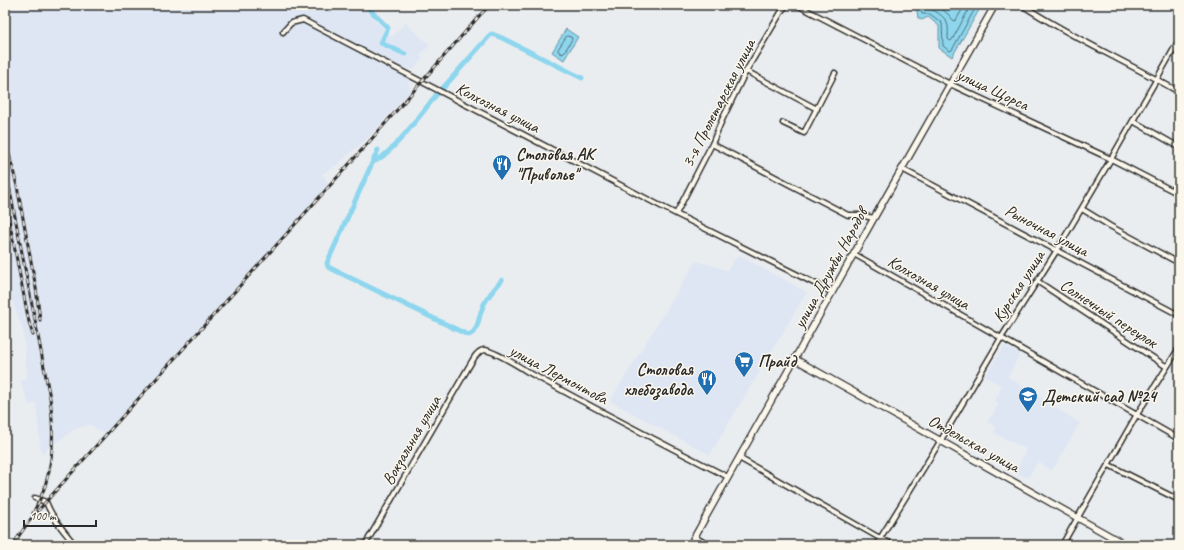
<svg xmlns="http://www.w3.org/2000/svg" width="1184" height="550" font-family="Caveat,sans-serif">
  <rect width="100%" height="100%" fill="#eaedf0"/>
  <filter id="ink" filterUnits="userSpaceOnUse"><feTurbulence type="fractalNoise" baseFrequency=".025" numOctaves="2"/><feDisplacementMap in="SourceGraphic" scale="8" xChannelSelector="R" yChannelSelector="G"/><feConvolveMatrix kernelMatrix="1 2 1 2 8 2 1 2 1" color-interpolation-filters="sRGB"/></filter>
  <g filter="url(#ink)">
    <path fill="#dee6f3" d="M5,5H360L392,37L405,23L430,45L420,55L423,58L413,70L407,67L402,76L408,80L410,91L367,139L334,167L322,174L329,184L104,434L91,425L75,429L41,454L36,403L29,405L20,380L27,378L23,330L5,282V260L10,259L5,235Z
      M738,255L807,292L710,455L610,401L696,261L727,270Z
      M1004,346L1020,354L1008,377L1080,423L1052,471L1038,461L1028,478L1016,473L1026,449L994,433L996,427L987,422L999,404L995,401L1002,386L985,376Z"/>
    <path fill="#8dd6ee" stroke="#6692a0" d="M916,5H982L952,57L939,48V26L928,17L922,20L918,18Z
      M566,29L578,37L564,60L552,52Z"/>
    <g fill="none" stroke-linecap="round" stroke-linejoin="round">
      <path stroke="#526f79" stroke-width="1" d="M920,5L922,14H930L942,23L943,46L950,51L952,50L977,5
        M925,5L926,8C933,9 945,16 947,23C949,27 948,34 948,39L950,41L952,40L971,5
        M937,5L948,14L954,21L956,20L965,5
        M567,36L571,37L572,39L564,53L562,54L559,52L558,50Z"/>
      <path stroke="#8dd6ee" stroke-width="5" d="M365,5L388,28L381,43L405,54
        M443,88L490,35L492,34L502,38L582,78
        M378,150L327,263L328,267L468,335C479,332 478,318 482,309C485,298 495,289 502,280
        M373,162C391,156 424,110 437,94"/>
      <defs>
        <path id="street" d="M797,5L950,84L1111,159L1179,194
          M1022,5C1072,38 1127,62 1179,92
          M283,32L291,23L303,20L676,214L832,292
          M746,71L817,109
          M1133,121L1179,147
          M783,123L804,133L835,73
          M712,144L848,215H859L874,218
          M902,169L1179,315
          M1082,209L1110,226L1179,263
          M676,214L712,144L722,120L746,71L783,9L787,5
          M854,254L1179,439
          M1037,281L1167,367
          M739,458L892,545
          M1109,465L1179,500
          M35,498L46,502C52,518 64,531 75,545
          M695,537L708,545
          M365,545L468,368C472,362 476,351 484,350C492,350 520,367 528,372C594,408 661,443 728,477
          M876,545L941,440L1001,338L1057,250L1111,159L1179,40
          M1062,545L1136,416L1179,348"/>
        <path id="secondary" d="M795,359L1126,545
          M690,545L874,218L995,5"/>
      </defs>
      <use href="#street" stroke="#2b2b2b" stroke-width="7"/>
      <use href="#secondary" stroke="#2b2b2b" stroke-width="8"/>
      <use href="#street" stroke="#fbf7ec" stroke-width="4"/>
      <use href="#secondary" stroke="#fbf7ec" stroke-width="5.5"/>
      <defs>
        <path id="rail" d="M5,141L7,146L17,186L36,288L40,320
          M5,165L50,398C55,438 54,477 33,513
          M5,199L29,322L33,335
          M16,540L30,520L51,496L369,142L480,15L490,5"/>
      </defs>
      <use href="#rail" stroke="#2b2b2b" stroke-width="3"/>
      <use href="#rail" stroke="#fbf7ec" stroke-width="1.5" stroke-dasharray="4.5" stroke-linecap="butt"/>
    </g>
  </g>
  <defs>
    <symbol id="restaurant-pin" viewBox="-11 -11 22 30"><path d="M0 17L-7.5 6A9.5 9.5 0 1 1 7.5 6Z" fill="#1f6fb2" stroke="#fbf7ec"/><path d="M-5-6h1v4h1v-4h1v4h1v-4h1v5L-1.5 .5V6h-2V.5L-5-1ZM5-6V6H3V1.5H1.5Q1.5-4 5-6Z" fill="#fff"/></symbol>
    <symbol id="supermarket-pin" viewBox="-11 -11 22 30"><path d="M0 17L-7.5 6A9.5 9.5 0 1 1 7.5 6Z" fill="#1f6fb2" stroke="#fbf7ec"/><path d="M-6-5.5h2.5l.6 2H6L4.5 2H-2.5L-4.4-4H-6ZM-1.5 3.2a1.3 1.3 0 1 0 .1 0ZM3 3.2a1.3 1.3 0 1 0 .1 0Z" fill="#fff"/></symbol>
    <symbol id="school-pin" viewBox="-11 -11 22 30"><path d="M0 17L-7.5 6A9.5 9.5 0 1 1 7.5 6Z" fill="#1f6fb2" stroke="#fbf7ec"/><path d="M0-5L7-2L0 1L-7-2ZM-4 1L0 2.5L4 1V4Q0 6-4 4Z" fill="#fff"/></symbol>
  </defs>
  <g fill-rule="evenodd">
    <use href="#restaurant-pin" x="491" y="153" width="22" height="30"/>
    <use href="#supermarket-pin" x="733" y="350" width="22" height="30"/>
    <use href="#restaurant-pin" x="696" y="368" width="22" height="30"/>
    <use href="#school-pin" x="1017" y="385" width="22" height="30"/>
  </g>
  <g text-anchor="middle" stroke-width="3" stroke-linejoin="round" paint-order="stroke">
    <g font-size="17" fill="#2b2b2b" stroke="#fbf7ec">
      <text transform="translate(993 89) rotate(25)" y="6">улица Щорса</text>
      <text transform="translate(718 103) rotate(-63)" y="6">3-я Пролетарская улица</text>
      <text transform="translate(498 107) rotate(27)" y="6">Колхозная улица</text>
      <text transform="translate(1047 230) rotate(28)" y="6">Рыночная улица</text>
      <text transform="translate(830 268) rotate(-61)" y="6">улица Дружбы Народов</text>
      <text transform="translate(929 282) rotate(30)" y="6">Колхозная улица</text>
      <text transform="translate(1018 286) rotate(-57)" y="6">Курская улица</text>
      <text transform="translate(1109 313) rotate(33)" y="6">Солнечный переулок</text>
      <text transform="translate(559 374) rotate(28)" y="6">улица Лермонтова</text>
      <text transform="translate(411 440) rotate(-60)" y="6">Вокзальная улица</text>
      <text transform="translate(974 443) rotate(29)" y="6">Отдельская улица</text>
    </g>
    <g font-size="17" font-weight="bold" fill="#2b2b2b" stroke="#fbf7ec" text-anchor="start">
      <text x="516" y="160">Столовая АК<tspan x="516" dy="20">"Приволье"</tspan></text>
      <text x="758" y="367">Прайд</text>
      <text x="693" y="375" text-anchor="end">Столовая<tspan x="693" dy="20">хлебозавода</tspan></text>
      <text x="1042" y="402">Детский сад №24</text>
    </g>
  </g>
  <rect width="1184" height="550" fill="none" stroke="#fbf7ec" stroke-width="20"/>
  <rect x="10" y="10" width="1164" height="530" fill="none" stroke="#2b2b2b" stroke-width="1.5" filter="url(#ink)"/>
  <path d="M24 520v6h72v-6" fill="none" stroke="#2b2b2b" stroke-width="2"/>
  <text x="30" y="520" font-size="12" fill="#2b2b2b" stroke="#fbf7ec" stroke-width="3" paint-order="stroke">100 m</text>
</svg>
